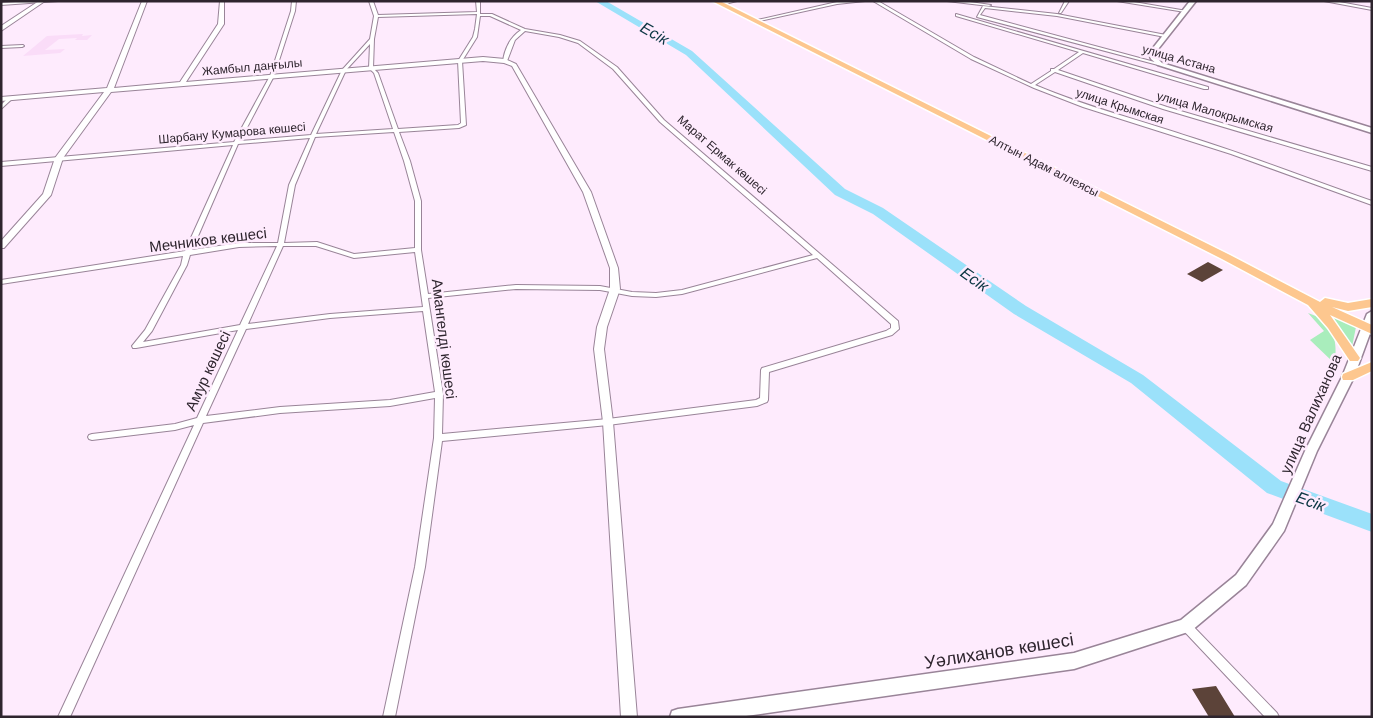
<svg xmlns="http://www.w3.org/2000/svg" width="1373" height="718" font-family="Arial,sans-serif">
  <rect width="100%" height="100%" fill="#feebfd"/>
  <path fill="#fadcf8" d="M83,34L82,36L92,35L87,40H75L77,38L59,39L45,50L65,49L60,53L23,56L47,36Z"/>
  <path fill="#a9edbc" d="M1321,307L1356,327L1351,352L1336,322Z
    M1308,313C1312,315 1318,316 1322,319C1335,327 1338,350 1334,363L1310,340L1324,331Z"/>
  <g fill="none" stroke-linecap="round" stroke-linejoin="round">
    <path fill="#9be1fa" fill-rule="evenodd" d="M595,1H606L692,51L845,189L883,208L1026,306L1143,375L1281,481L1372,514V532L1267,493L1131,383L1014,314L873,214L835,195L686,55Z"/>
  </g>
  <path fill="#5c4339" d="M1208,262L1223,270L1202,282L1187,274Z
    M1216,686L1235,717H1209L1192,689Z"/>
  <g fill="none" stroke-linecap="round" stroke-linejoin="round">
    <defs>
      <path id="minor" d="M31,1H58L1,5V3Z
        M292,1H296L295,11L274,76L240,141L311,135L342,70L370,39L374,16L369,1H373L378,15L477,12L476,1H480V14H492L525,29L560,35L580,41L617,67L664,120L898,321L899,329L892,335L769,372L768,400L767,402L757,406L608,425L442,441L425,567L395,717H383L415,567L434,438L435,398L390,406L280,413L203,423L70,717H58L194,425L175,430L92,440L89,439L88,437L89,435L92,434L175,424L197,418L238,330L136,348H133L132,346L145,330L181,265L183,256L1,284V280L185,251L233,145L1,166V162L234,142L270,76L291,11ZM477,14L475,29L473,37L458,61L461,123L458,125L398,129L378,73L373,68L374,39L378,17ZM480,16H490L521,30C510,37 504,50 503,62L507,61L515,40L525,31L559,37L578,43L613,69L660,122L813,255L682,290L656,293L632,292L600,286L516,285L428,294L421,250V201L410,161L399,132L459,128L466,125L462,61L477,37ZM370,44L369,68L374,73L393,129L316,134L346,70ZM394,132L404,161L415,201V248L354,254L317,242L284,243L295,185L315,137ZM310,138L289,185L278,243H239L192,250L238,144ZM277,246L240,325L143,342L152,331L187,265L190,255L239,247ZM283,246H316L354,258L415,252L423,307L330,314L248,324ZM817,258L891,324V328L886,331L762,368L761,370L760,398L756,400L608,419L442,434L443,394L428,298L516,289L600,290L632,296L656,297L682,294ZM423,311L435,392L390,400L280,407L206,416L246,329L330,318Z
        M729,1H737L721,5L719,4Z
        M865,1L837,4L755,22L753,21L837,2Z
        M873,1H878L974,57L1031,84L1051,71V69H1054L1079,52L956,16V14L1208,87V89H1204L1083,53L1058,70L1167,107L1372,167V171L1163,109L1055,72L1035,85C1086,107 1140,120 1193,138C1253,157 1312,180 1372,201V205L1231,154L1083,107L1034,88L971,59Z
        M947,1H963L991,5L989,6Z
        M1065,1H1069L1061,13H1059Z
        M1117,1H1128L1187,11L1185,12Z
        M1324,1H1334L1372,8V10Z
        M983,6L1057,14L1166,35V37H1165L1057,16L985,8L980,15L1162,64L1158,65L977,17Z
        M23,45L24,46L22,47L1,48V46Z
        M9,97L13,98L1,109V105Z
        M1186,621L1190,623L1277,713L1279,717H1265L1182,629L1181,626L1182,623Z"/>
      <path id="tertiary" d="M39,1H45L1,31V26Z
        M142,1H147L114,88L180,82L218,24L220,1H224V24L186,82L483,57L505,59L516,64L591,192L618,268L620,289L607,327L604,349L613,422L637,717H621L603,422L594,349L597,327L610,289V268L583,192L512,66L504,63L483,61L111,92L63,158L51,195L4,248H1V241L43,194L55,158L104,92L1,101V97L107,88Z"/>
      <path id="secondary" d="M1190,1H1196L1155,53L1156,57L1162,63L1372,128V133L1158,65L1151,59L1149,53Z
        M1372,311V328L1354,377L1317,451L1284,531L1246,585L1191,631L1074,669L739,717H670L672,711L678,709L1074,653L1181,620L1236,575L1273,524L1305,451L1342,377L1367,314Z"/>
      <path id="primary" d="M712,1H720L1230,255L1320,302L1325,298L1348,303L1372,299V307L1348,311L1332,307L1372,325V334L1330,315L1360,358L1358,361H1350L1328,328L1308,305L1222,259Z
        M1372,362V371L1353,380H1343L1342,377L1343,374Z"/>
    </defs>
    <use href="#minor" stroke="#998498" stroke-width="2"/>
    <use href="#tertiary" stroke="#998498" stroke-width="2"/>
    <use href="#secondary" stroke="#998498" stroke-width="3"/>
    <use href="#primary" stroke="#fff" stroke-width="3"/>
    <use href="#minor" fill="#fff" fill-rule="evenodd"/>
    <use href="#tertiary" fill="#fff" fill-rule="evenodd"/>
    <use href="#secondary" fill="#fff" fill-rule="evenodd"/>
    <use href="#primary" fill="#fdc78f" fill-rule="evenodd"/>
  </g>
  <g text-anchor="middle" stroke-width="5" stroke-linejoin="round" paint-order="stroke">
    <g font-size="12" fill="#2e252e" stroke="#feebfd">
      <text transform="translate(1179 59) rotate(16)" y="4">улица Астана</text>
      <text transform="translate(252 67) rotate(-5)" y="4">Жамбыл даңғылы</text>
      <text transform="translate(1120 106) rotate(18)" y="4">улица Крымская</text>
      <text transform="translate(1215 112) rotate(16)" y="4">улица Малокрымская</text>
      <text transform="translate(232 133) rotate(-5)" y="4">Шарбану Кумарова көшесі</text>
      <text transform="translate(722 155) rotate(41)" y="4">Марат Ермак көшесі</text>
      <text transform="translate(1044 166) rotate(27)" y="4">Алтын Адам аллеясы</text>
    </g>
    <g font-size="15" fill="#2e252e" stroke="#feebfd">
      <text transform="translate(208 240) rotate(-7)" y="5">Мечников көшесі</text>
      <text transform="translate(444 339) rotate(83)" y="5">Амангелді көшесі</text>
      <text transform="translate(208 371) rotate(-65)" y="5">Амур көшесі</text>
      <text transform="translate(1311 414) rotate(-66)" y="5">улица Валиханова</text>
    </g>
    <g font-size="16" font-style="italic" fill="#0b3643" stroke="#feebfd">
      <text transform="translate(655 33) rotate(30)" y="6">Есік</text>
      <text transform="translate(975 279) rotate(35)" y="6">Есік</text>
      <text transform="translate(1311 501) rotate(20)" y="6">Есік</text>
    </g>
    <g font-size="18" fill="#2e252e" stroke="#feebfd">
      <text transform="translate(999 651) rotate(-9)" y="6">Уәлиханов көшесі</text>
    </g>
  </g>
  <rect width="1373" height="718" fill="none" stroke="#2e252e" stroke-width="5"/>
</svg>
